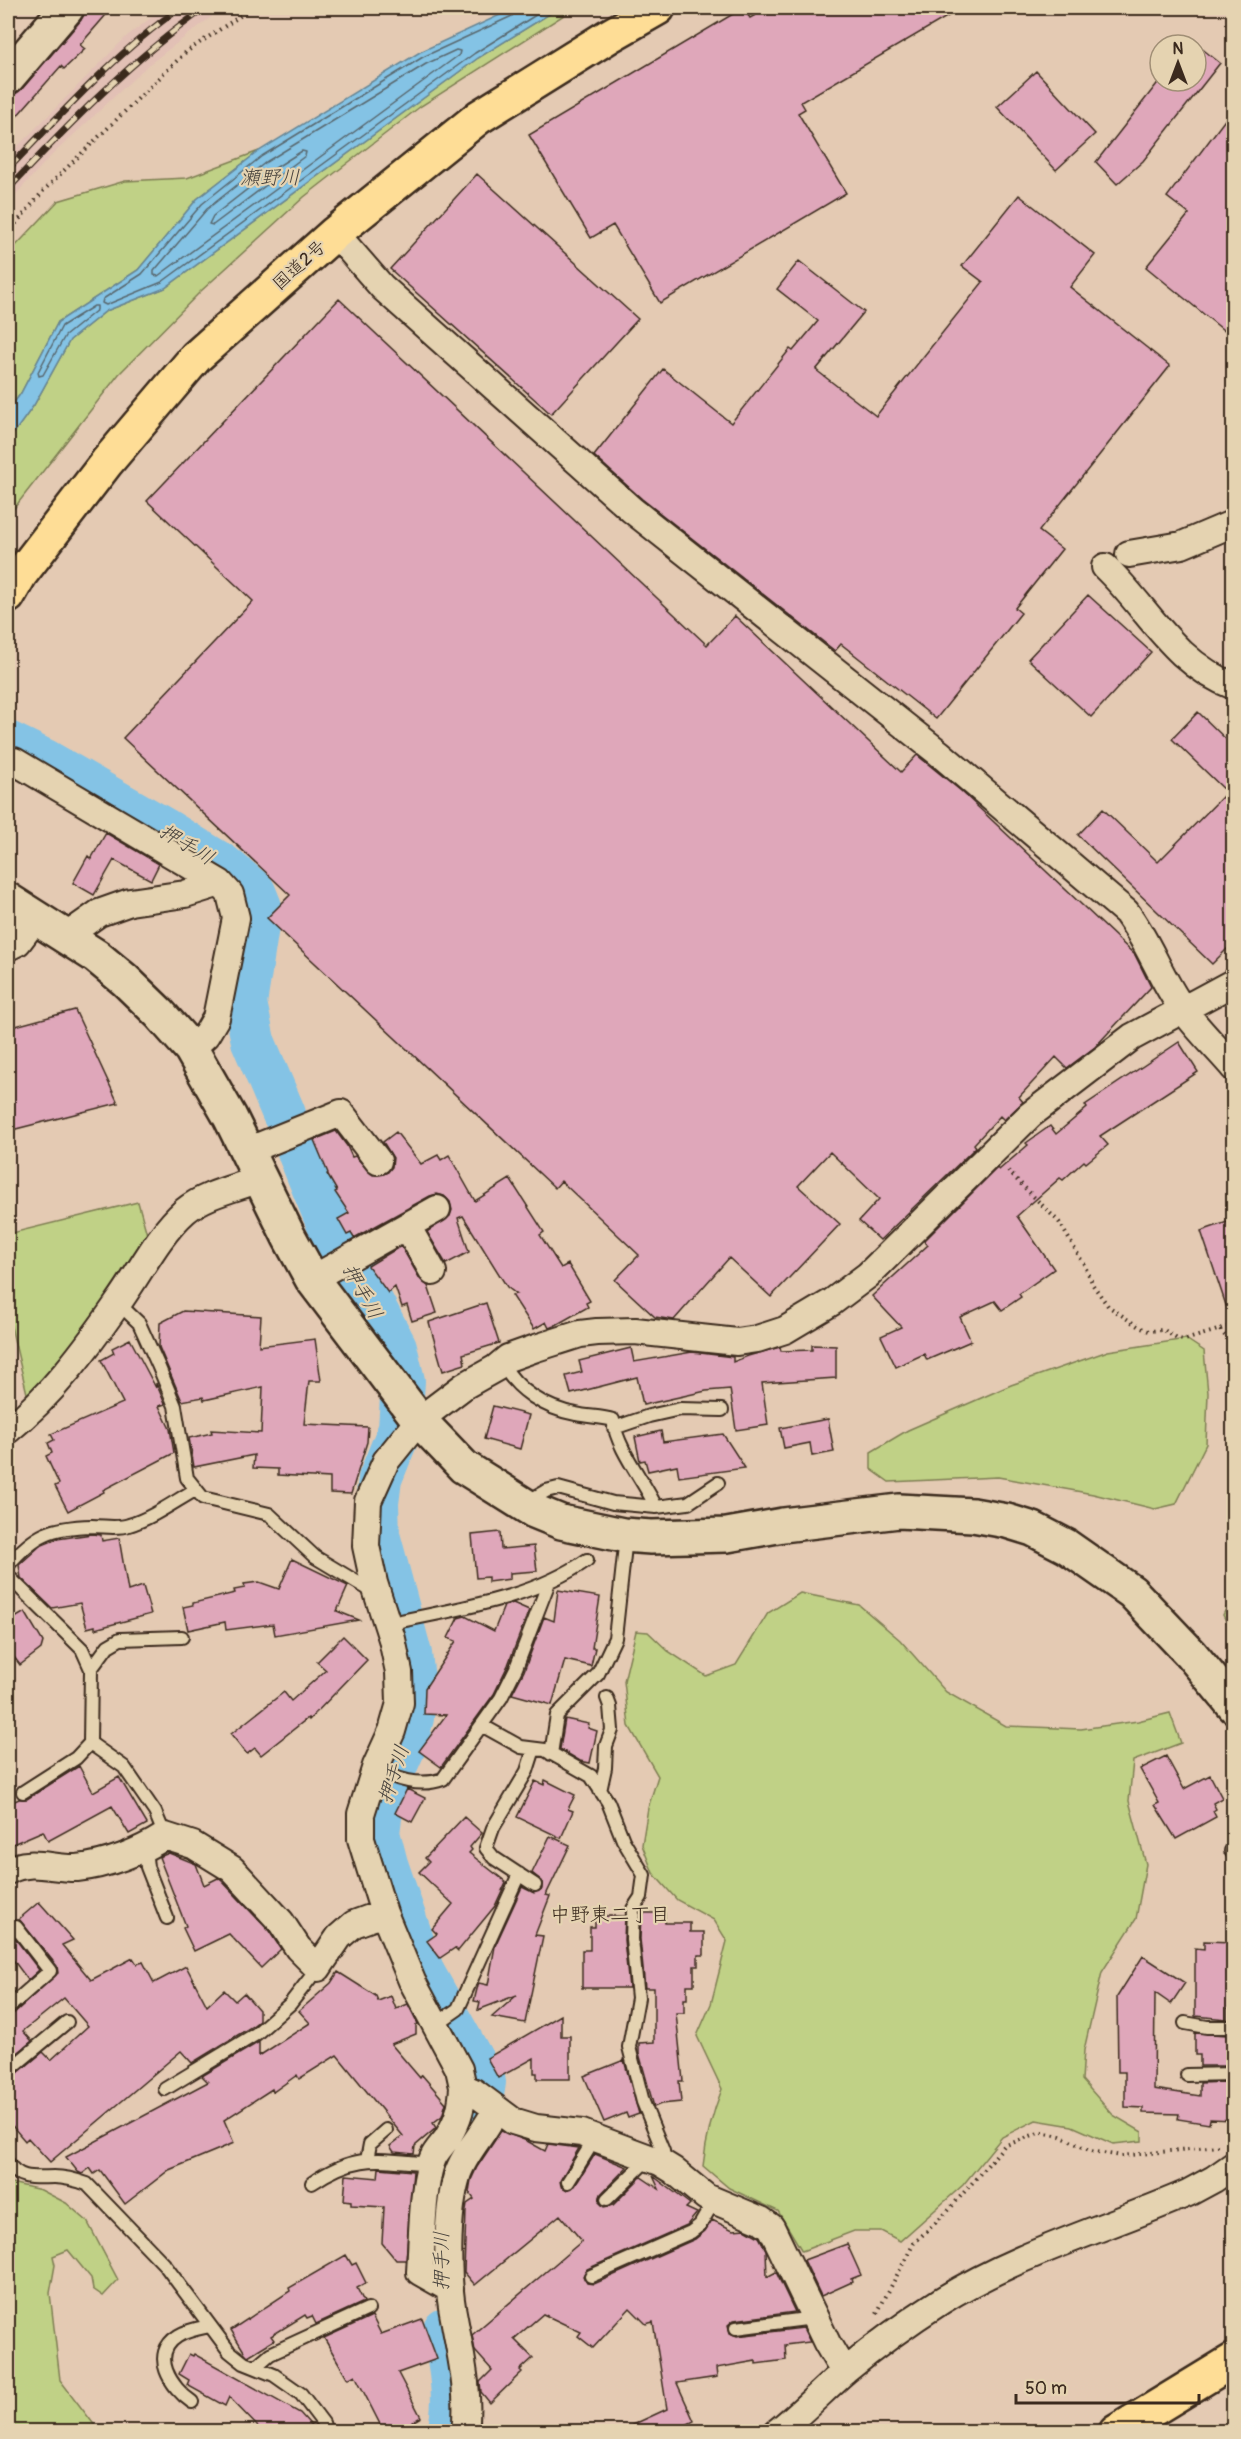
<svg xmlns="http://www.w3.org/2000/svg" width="1241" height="2439" font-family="Pangolin,'Klee One',sans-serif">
  <rect width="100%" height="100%" fill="#e4cab3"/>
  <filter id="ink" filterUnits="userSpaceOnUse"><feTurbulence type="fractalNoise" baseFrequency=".0167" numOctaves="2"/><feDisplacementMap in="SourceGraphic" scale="12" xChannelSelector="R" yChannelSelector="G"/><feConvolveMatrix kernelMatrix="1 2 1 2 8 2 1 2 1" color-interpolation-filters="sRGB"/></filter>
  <g filter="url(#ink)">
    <path fill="#e2c0b5" d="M164,8H223L147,66L49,158L8,203V156L127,36Z"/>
    <path fill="#c0d186" stroke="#7e7e52" stroke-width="1.5" d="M559,8H575L421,106L304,197L201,291L119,374L8,516V441L34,405L70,340L106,311L165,288L478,58Z
      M259,151L197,199L138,270L58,322L21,393L8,411V254L58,201L125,181L187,178Z
      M138,1202L150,1245L29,1402L8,1314V1234Z
      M1186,1339L1204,1351L1208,1393L1206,1444L1176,1504L1155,1509L1093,1494L998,1477L889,1482L871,1469V1452L908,1430L1011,1385L1108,1351Z
      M800,1593L859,1605L900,1640L946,1692L1006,1726L1081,1729L1138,1721L1170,1713L1181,1743L1133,1761L1129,1801L1146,1864L1136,1919L1102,1972L1084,2050L1082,2080L1113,2115L1142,2132V2141L1113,2144L1072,2126L1036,2120L1002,2137L963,2185L900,2241L881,2231H854L802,2251L778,2211L729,2188L703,2166C706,2139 712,2114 722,2089L697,2036L711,2004L727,1941L714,1920L677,1900L653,1873L642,1845L648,1808L658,1776L629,1726L624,1681L636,1631L648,1632L668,1651L706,1676L736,1665L768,1613Z
      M1233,1594V1635L1223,1615Z
      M8,2180L11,2183L41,2190L66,2203L87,2221L118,2280L103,2296L93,2289L91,2278L68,2250L53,2256L55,2265L50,2293L60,2380L99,2431H8Z"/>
    <path fill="#84c3e5" stroke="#678695" stroke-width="1.5" d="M515,8H559L478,58L165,288L106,311L70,340L34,405L8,441V411L21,393L58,322L138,270L197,199L259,151L420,52Z"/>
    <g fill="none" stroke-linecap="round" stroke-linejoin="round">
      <path stroke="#58676e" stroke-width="1.5" d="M516,8L512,16L423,57L262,156L202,204L142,274L103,299L102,303L106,305L162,282L475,53L547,8
        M456,50L460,51L459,55L158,276L154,275V271L207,209L266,162L426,64Z
        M302,151L306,152L305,156L213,225L209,224L213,216L272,170Z
        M94,306H97V310L65,336L43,375L39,376L38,372L62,326Z"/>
      <path stroke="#84c3e5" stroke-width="44" d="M8,743L45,761L163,829L223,866L254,892L260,907L245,1003L253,1041L284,1114
        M299,1152L335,1240L364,1288L395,1347L403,1381L400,1429L380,1479L377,1503L378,1535L410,1654L414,1688L412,1718L403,1749L383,1794L378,1833L386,1864L423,1973L484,2082L479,2114L471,2134L451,2165
        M445,2330C449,2364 458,2397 449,2432"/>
    </g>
    <path fill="#dfa7ba" stroke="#3b2a1e" stroke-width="1.5" d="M85,8H112L80,45L85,49L64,69L61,66L8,126V96L22,89L81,20Z
      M743,8L750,18L768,8H962L801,102L805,109L798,113L846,193L660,303L613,225L591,238L529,135Z
      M1191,40L1220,63L1143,161L1117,184L1096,162L1160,80L1196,81V45H1187Z
      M1036,71L1095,134L1056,170L997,107Z
      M1233,109V338L1146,267L1189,214L1167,197Z
      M477,174L638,319L551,414L390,269Z
      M1019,195L1095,255L1070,287L1170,366L1039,531L1062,549L1015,608L1021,613L936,719L841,644L835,651L642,499L594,456L663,369L731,423L790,349L793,351L818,321L777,289L799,261L864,312L816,370L876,416L983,282L962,266Z
      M339,299L707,645L735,616L901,772L917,755L961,791L1135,955L1151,987L1095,1047L1067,1068L1056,1057L1019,1097L1023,1102L1004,1120L1000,1116L974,1144L976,1147L880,1240L859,1221L879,1199L830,1152L798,1186L840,1224L771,1297L729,1258L674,1320L655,1317L615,1280L639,1255L561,1181L555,1188L267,918L290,895L123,738L253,601L147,501Z
      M1088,595L1151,652L1091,717L1028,659Z
      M1198,712L1233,746V943L1212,964L1078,835L1103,809L1158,862L1227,792L1172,739Z
      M106,833L159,864L151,880L114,860L94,895L73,883L88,856L91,859Z
      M75,1010L118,1103L8,1131V1028Z
      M1179,1042L1198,1072L1100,1136L1108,1145L1086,1163L1084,1161L1063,1180L1060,1178L1017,1216L1054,1269L1019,1294L1021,1297L1002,1310L995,1301L960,1317L971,1341L927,1360L924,1354L896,1367L881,1336L901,1327L872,1296L928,1245L924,1241L997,1168L999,1170L1028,1145L1026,1143L1050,1126L1056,1134L1087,1108L1085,1105Z
      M336,1131L347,1146L352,1157L355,1156L373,1175L387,1173L392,1167L393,1158L383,1142L396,1132L421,1164L438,1155L441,1160L449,1155L475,1201L510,1179L544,1232L540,1235L561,1268L568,1264L590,1301L586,1303L588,1307L554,1326L549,1328L546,1322L534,1329L512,1295L516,1294L507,1287L463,1216L458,1218L469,1252L446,1264L427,1232L450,1216L452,1210L450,1202L444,1196L437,1194L430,1196L354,1238L351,1233L347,1235L338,1219L349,1213L335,1192L337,1191L327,1174L328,1173L314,1140Z
      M1233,1220V1316L1230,1317L1201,1231Z
      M401,1246L420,1279L428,1286L437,1313L412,1321L407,1305L402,1307L395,1287L388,1293L368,1266Z
      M486,1303L499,1343L463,1354L465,1364L443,1371L429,1322Z
      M183,1311L261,1316L259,1346L315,1339L321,1381H309L304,1424L368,1427L367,1442L351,1494L330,1493V1478L278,1475V1469L253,1468L254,1455L194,1467L189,1438L212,1433L211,1430L261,1433L263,1387L204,1400L203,1397L182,1401L159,1347L160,1323Z
      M130,1339L156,1388V1383L165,1404L159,1406L170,1429L174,1453L103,1490L104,1492L68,1511L55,1486L59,1484L46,1456L52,1453L48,1443L54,1440L51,1434L123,1403L101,1360L114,1353L112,1348Z
      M812,1345L836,1346V1378L762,1383L768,1425L736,1430L730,1389L706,1391L643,1405L637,1377L571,1394L566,1376L582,1372L579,1361L631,1348L634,1362L692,1352L733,1357V1362L748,1356L780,1347L781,1351L812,1350Z
      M493,1406L529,1415L520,1449L484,1439Z
      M828,1419L834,1452L812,1456L810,1443L784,1448L780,1428Z
      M661,1431L663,1442L723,1434L745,1468L679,1477L677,1465L648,1471L645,1460L640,1461L635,1437Z
      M500,1532L501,1549L534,1546L537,1571L510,1573V1579L488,1582V1577L476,1578L472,1535Z
      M92,1534L101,1535L102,1541L119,1538L128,1591L143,1586L151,1614L95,1629V1626L87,1628L80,1603L52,1608L21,1578L19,1565L40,1546L57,1539Z
      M292,1559L348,1586L337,1611L359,1620L275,1635L273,1624L226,1630L225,1622L188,1630L183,1607L193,1605V1603L235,1593L234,1590L245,1588L244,1584L259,1582L279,1589Z
      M558,1590L600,1597L592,1648H595L591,1666L565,1660L552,1705L512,1694L524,1671L544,1617L554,1621Z
      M513,1603L529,1610L508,1665L494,1694L441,1767L419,1751L446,1715L424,1714L425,1688L456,1641L448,1638L458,1618L465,1616L494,1631L504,1606Z
      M25,1612L43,1642L41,1649L20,1665L8,1649V1622Z
      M343,1636L367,1660L309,1720L308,1718L261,1755L255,1748L247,1754L231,1734L284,1692L291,1701L326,1670L317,1662Z
      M565,1719L589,1724L588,1728L597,1731L590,1763L580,1761L560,1749Z
      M1166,1756L1184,1789L1210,1775L1222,1798L1213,1803L1216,1809L1213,1811L1216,1817L1176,1839L1155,1805L1159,1803L1140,1769Z
      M79,1766L93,1792L119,1777L147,1824L129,1834L112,1806L48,1841L43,1831L8,1846V1804L19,1799H27Z
      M545,1780L575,1795L568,1809L573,1811L561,1838L517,1817L535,1781L544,1785Z
      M407,1789L425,1798L412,1822L395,1813Z
      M464,1817L482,1833L470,1847L472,1850L469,1853L506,1882L495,1906L458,1951L455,1948L440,1958L427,1941L437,1934L432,1929L453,1904L419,1872L429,1862L425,1858Z
      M550,1836L570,1845L546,1895L550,1896L535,1935L543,1936L525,2023L492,2017L517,1995L478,2010L480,2002L474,2001L478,1985L479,1983L488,1985L495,1946L522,1887L534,1893L542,1889V1881L532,1873Z
      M169,1853L196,1864L204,1885L218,1878L222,1881L269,1931L281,1949L261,1968L229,1934L194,1951L183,1928L186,1926L159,1857Z
      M39,1902L73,1940L62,1945L91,1980L133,1958L137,1964L143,1962L154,1983L186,1966L207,2006L224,1990L235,2001L244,1993L259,2010V2021L251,2027L192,2063L181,2051L50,2162L28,2138L25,2141L8,2121V2079L13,2077L43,2052L51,2060L88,2026L64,1998L23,2031L32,2041L8,2061V2016L13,2014L58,1973L57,1966L19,1919Z
      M641,1913H665V1923H690V1932H704V1955H698V1966H694V1985H687V1999H684V2013H676L683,2081H679L681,2102L661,2104L654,2107L639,2053V2043L654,2042V1988H645L640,1939Z
      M595,1916H625L624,1940L629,1988H582V1950H590V1927H595Z
      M8,1929L39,1970L28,1980L8,1953Z
      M1204,1941L1233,1942V2008H1227V2019L1195,2016V1948L1204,1949Z
      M1143,1956L1185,1983L1171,2004L1155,1993L1154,2089L1200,2096V2083L1227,2082V2089L1233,2090V2120L1210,2119L1209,2124L1178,2119L1179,2114L1143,2113V2108L1125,2107V2072H1118L1117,1997Z
      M338,1972L376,1996L378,2001L391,1996L396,2009L408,2004L418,2024L416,2025V2034L391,2044L420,2078L422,2075L446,2103L442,2116L433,2123L436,2128L415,2146L414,2154L394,2152L390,2146L403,2136L337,2055L299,2079L297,2075L273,2092L272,2089L224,2120L234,2143L169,2170L125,2204L100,2170L94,2174L90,2168L82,2174L78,2172L66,2157L208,2082L202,2076L259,2042V2056L310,2023L299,2011L331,1983Z
      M561,2015V2036H570V2079H537V2073H534V2058L498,2078L487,2058Z
      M1195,2033L1227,2035V2066H1200V2055H1195Z
      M624,2060L639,2114L628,2118L626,2113L604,2122L584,2076Z
      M501,2131L527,2141L545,2151L548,2144L579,2148L560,2181L561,2186L567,2190L575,2186L595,2154L627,2167L601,2194L599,2202L604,2207L613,2205L641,2177L659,2189L653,2176L690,2204L686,2208L697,2213L687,2225L587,2269L583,2276L587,2283L594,2284L695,2239L705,2231L712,2220L733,2230L745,2229L759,2237L766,2250L767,2277L776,2272L795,2312L734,2320L728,2325L730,2333L737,2336L803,2328L810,2342L785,2345L786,2360L756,2364V2361L716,2368L717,2377L677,2383L694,2421L672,2432H617L667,2409L653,2322L646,2324L630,2308L593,2348L578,2336L581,2332L543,2314L514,2339L533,2358L520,2370L522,2372L490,2403L481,2392L480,2382L492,2370L475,2351L472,2335L582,2241L560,2215L475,2285L464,2272L466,2210L467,2204L474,2199L469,2192L471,2180L477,2167Z
      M379,2168L413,2171L406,2260H396L382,2243L384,2207L351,2205V2201L344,2200L346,2175L378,2178Z
      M847,2244L861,2275L851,2279L852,2282L821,2296L804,2260Z
      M346,2255L352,2265L356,2263L366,2283L357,2288L364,2302L316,2324L312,2316L307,2318L305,2315L271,2336L274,2340L248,2356L245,2353L231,2330L290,2291L289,2288Z
      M372,2316L381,2334L422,2319L437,2359L398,2373L421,2417L395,2432H384L355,2375L348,2379L324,2338Z
      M189,2354L193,2356L194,2354L300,2413L317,2432H263L229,2397L225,2406L187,2385L189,2380L179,2374Z"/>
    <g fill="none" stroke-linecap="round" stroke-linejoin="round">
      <defs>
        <path id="lane" d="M118,1303L139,1323L158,1365L175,1406L187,1478L203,1498L269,1514L315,1557L375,1593
          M502,1363C516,1390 546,1409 576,1414C588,1417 601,1416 613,1420C618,1451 643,1479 656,1507
          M614,1428L649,1416L680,1409L722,1410
          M527,1502L546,1491L558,1488L613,1503L656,1507L688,1503L718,1483
          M8,1565C35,1534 51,1527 92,1526C105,1526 117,1529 129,1525C152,1518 174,1502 195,1490
          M8,1576L82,1649L91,1669L90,1743L76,1758L23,1792
          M387,1624C454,1609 530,1600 587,1560
          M91,1669L108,1646L120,1639L182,1637
          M483,1726L521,1747L545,1750L591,1776L608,1802L623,1840L644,1875L641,1897L633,1909L632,1939L638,1998L629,2047L643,2102L663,2151L665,2164
          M90,1743L124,1767L155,1812L165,1836
          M534,1749L527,1771L493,1828L486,1848L494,1858L535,1885
          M551,1754L557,1715L598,1674L615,1638L626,1537
          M376,1766C394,1781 422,1787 443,1779L501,1698L516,1668L549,1582
          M600,1791L605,1768L606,1746L612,1730L610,1706L607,1698
          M145,1849L147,1867L167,1918
          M1231,1851L1234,1854
          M8,2008L50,1971L16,1927
          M1185,2023L1207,2027H1234
          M435,2025L458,2009L519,1874
          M8,2071L67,2022
          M1187,2075L1234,2074
          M165,2089L256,2034L290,2004L318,1968
          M367,2160L370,2144L386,2130
          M8,2163C19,2181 37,2177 54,2177C66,2177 76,2180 87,2184L164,2264L229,2351L244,2363L274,2375L301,2394L323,2423L326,2432
          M568,2182L596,2137
          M312,2183C357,2152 380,2160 432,2164
          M607,2199L648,2159
          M591,2276L691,2232L700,2225L714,2201
          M736,2328L814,2318
          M255,2367L270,2354L368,2309
          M192,2402C171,2388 149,2354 178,2336C187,2330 200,2328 210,2326"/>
        <path id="street" d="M335,233L382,287L632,510L939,753L1126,912C1149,942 1160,978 1182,1008C1197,1029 1217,1048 1234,1068
          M1129,554L1182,545L1234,523
          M1105,567C1149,609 1173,663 1234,686
          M14,761L220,883L230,894L236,918L216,1018L206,1035L191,1049
          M65,937L99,913L130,902L185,894L220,883
          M8,947L18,942L36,918
          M247,1151L341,1113L378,1161
          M407,1226L433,1272
          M312,1279L437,1209
          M8,1430C51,1396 86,1349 118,1303C140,1273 157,1236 185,1211C205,1194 236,1188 260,1179
          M8,1871C28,1858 54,1869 77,1868C107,1865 140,1852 165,1836L193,1845L232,1869L281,1922L298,1948L318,1968L339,1937L354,1924L384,1913
          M450,2289L420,2272C422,2243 422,2183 433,2158C437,2149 445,2143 449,2135C459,2118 462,2106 463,2087
          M844,2372L827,2343L771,2227L761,2220L706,2197L673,2170L660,2162L582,2133L536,2128L513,2121L474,2092L463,2087L459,2069L412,1981L384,1913L361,1839V1814L376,1766L392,1731L400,1703L399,1672L392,1639L374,1583L366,1546L368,1501L386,1461L419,1420L464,1386L496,1368L508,1358L536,1348L580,1334L597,1332L635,1331L737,1342L757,1339L785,1330L832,1302L868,1275L1030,1115L1132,1037L1234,982
          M465,2432C470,2392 461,2357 454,2318C446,2280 446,2213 457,2176C463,2154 486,2132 496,2109
          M777,2432C801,2413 822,2391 845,2371C875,2346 908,2322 941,2301C1018,2253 1105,2229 1188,2193L1214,2179L1234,2165"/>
        <path id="secondary" d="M8,77L67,8
          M8,900L96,956L125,980L159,1013L191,1049L230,1117L289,1237L312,1279L419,1420L464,1467L534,1511L561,1522L623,1535L651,1537L727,1535L783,1525L899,1511L973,1515L1007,1521L1033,1529L1066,1546L1132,1592L1191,1654L1234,1706"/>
        <path id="highway" d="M8,596L20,575L107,462L196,357L335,233L479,117L609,36L658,8
          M1116,2432L1234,2360"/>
      </defs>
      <use href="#lane" stroke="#3b2a1e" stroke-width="16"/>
      <use href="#street" stroke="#3b2a1e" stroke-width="30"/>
      <use href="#secondary" stroke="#3b2a1e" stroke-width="38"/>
      <use href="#highway" stroke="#3b2a1e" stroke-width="38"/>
      <path stroke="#3b2a1e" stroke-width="4" stroke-dasharray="1.5 4.5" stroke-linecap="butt" d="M8,233L44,190L186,52L252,8
        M1008,1171L1059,1222L1085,1266L1093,1285L1108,1306L1139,1327L1149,1331L1164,1330L1177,1339L1185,1340L1234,1325
        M1220,1330L1234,1346
        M877,2313L914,2243L947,2212L1004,2146L1041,2132L1060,2136L1091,2151L1121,2156L1218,2146"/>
      <use href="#lane" stroke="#e5d3b1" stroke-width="12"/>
      <use href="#street" stroke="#e5d3b1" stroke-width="26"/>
      <use href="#secondary" stroke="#e5d3b1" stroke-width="33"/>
      <use href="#highway" stroke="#fedd96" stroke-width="33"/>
      <defs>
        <path id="rail" d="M8,169C61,114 117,52 180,8
          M8,189C69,124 132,59 205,8"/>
      </defs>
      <use href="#rail" stroke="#3b2a1e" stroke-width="7"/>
      <use href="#rail" stroke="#e5d3b1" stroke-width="4.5" stroke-dasharray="14" stroke-linecap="butt"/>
    </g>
  </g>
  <g text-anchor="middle" stroke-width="4.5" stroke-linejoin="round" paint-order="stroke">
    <g font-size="18" fill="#3b2a1e" stroke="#e5d3b1">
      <text transform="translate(299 265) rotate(-42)" y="6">国道2号</text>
    </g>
    <g font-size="20" font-style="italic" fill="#46413c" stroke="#e5d3b1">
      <text x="270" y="184">瀬野川</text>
      <text transform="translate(187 844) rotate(31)" y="7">押手川</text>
      <text transform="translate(363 1291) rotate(61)" y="7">押手川</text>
      <text transform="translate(393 1774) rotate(-72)" y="7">押手川</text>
      <text transform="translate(441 2261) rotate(-90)" y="7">押手川</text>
    </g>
    <g font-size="20" fill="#3b2a1e" stroke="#e5d3b1">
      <text x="610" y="1921">中野東二丁目</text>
    </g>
  </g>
  <rect width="1241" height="2439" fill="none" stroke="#e5d3b1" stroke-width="30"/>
  <rect x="15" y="15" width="1211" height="2409" fill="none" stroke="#3b2a1e" stroke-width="2" filter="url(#ink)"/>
  <g transform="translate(1178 63)"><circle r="28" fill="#e5d3b1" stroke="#a18f76" stroke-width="1.5"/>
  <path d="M0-4.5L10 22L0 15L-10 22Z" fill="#3b2a1e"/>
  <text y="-9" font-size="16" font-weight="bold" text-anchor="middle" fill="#3b2a1e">N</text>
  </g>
  <path d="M1016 2394v9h183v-9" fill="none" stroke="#3b2a1e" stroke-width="3"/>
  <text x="1025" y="2394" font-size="18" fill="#3b2a1e" stroke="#e5d3b1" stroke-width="4.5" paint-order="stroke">50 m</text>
</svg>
